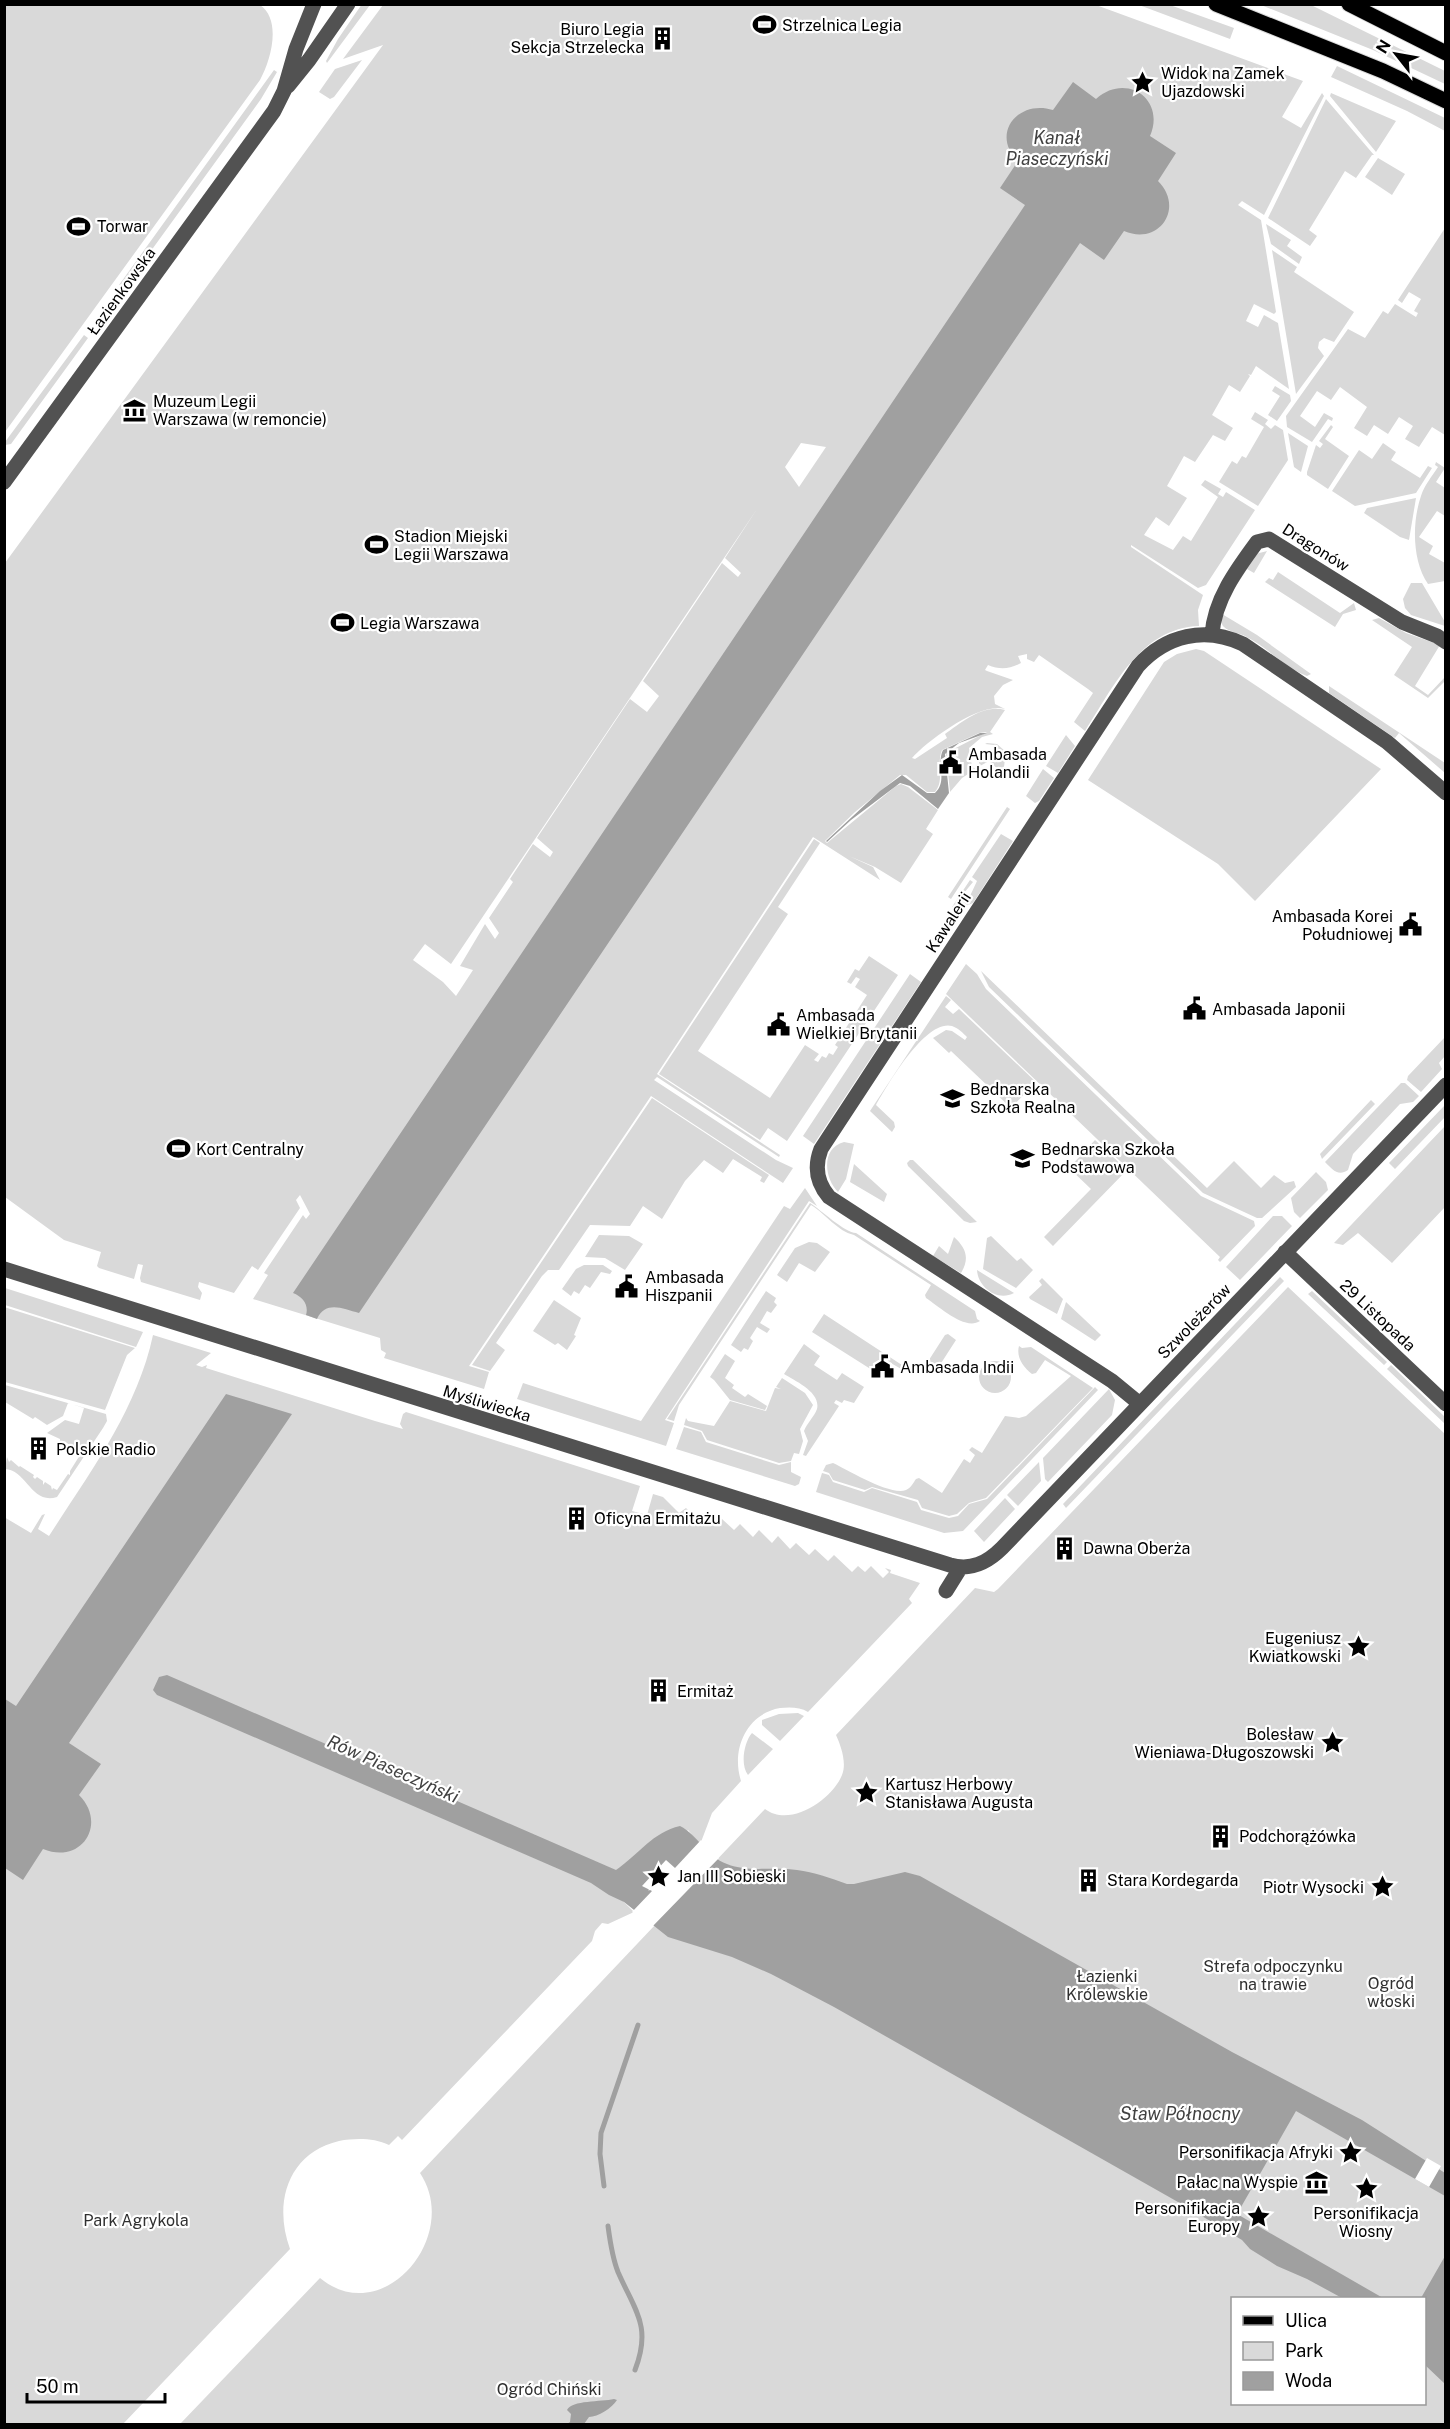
<svg xmlns="http://www.w3.org/2000/svg" width="1450" height="2429" font-family="'Public Sans',sans-serif">
  <rect width="100%" height="100%" fill="#fff"/>
  <path fill="#d9d9d9" fill-rule="evenodd" d="M5,4L260,5C282,20 271,60 260,80L5,432Z
    M362,4L370,5L327,63L326,61L338,39Z
    M383,5H1096L1303,81L1282,117L1301,128L1322,93L1324,96L1264,215L1242,201L1238,205L1261,220L1276,312L1274,314L1254,304L1246,321L1258,327L1264,315L1278,323L1289,389L1256,366L1251,375L1248,374L1250,376L1240,392L1229,385L1212,415L1233,428L1225,441L1213,435L1195,462L1184,456L1167,486L1187,498L1169,526L1156,517L1144,535L1173,550L1183,536L1191,541L1218,497L1201,485L1205,480L1221,489L1218,494L1223,497L1226,492L1255,510L1206,585L1198,588L1131,545V547L1203,595L1198,610L1199,626C1140,628 1113,688 1085,731L1074,722L1093,693L1088,689L1039,655L1034,662L1027,659V654L1018,656L1021,663C1010,669 1000,670 988,665L985,670L987,671L1013,680L1003,685L994,696L995,704L1005,709C981,701 928,740 912,758L915,759L947,738L945,734C962,722 983,704 1005,710L990,732L993,734L982,737L969,748L972,767L976,769L962,778L950,792L946,753L987,732L979,733L942,750C936,764 945,780 935,792H927L906,775H900L855,812L825,841L827,843L896,786L901,784L908,787L938,810L926,829L933,834L901,883L875,867L849,856L873,867L880,880L813,837L657,1074L780,1155L779,1157L657,1077L654,1080L776,1160L793,1168L783,1183L651,1096L469,1366L489,1372L484,1389L384,1358L386,1353L381,1350L380,1338L253,1299L268,1275L264,1273L303,1215L306,1219L310,1214L300,1195L296,1200L300,1208L258,1270L252,1266L234,1293L199,1282L198,1287L202,1293L200,1300L141,1282L140,1278L143,1265L138,1264L134,1279L99,1268L97,1266L101,1252L64,1240L5,1197V563L383,45L343,59ZM801,443L826,447L799,487L785,467ZM757,509L725,558L741,573L738,577L722,563L643,681L659,696L647,712L630,699L537,838L553,852L550,857L533,844L510,879L513,882L489,918L499,933L495,939L485,924L460,966L473,970L456,996L443,982L413,960L425,944L451,964Z
    M1139,5H1170L1234,28L1230,39Z
    M1261,5H1311L1445,71V84L1373,50Z
    M362,60L334,97L330,99L319,92L335,69Z
    M1337,66L1445,118V131L1407,111L1331,77Z
    M274,70L277,72L261,99L127,284L119,285Z
    M1331,93L1396,121L1376,152L1330,96Z
    M1326,99L1374,155H1372L1356,178L1345,171L1309,230L1317,236L1310,246L1268,218Z
    M1378,158L1405,174L1392,195L1365,177Z
    M1266,224L1291,240L1287,246L1302,257L1299,264L1271,244Z
    M1445,228V435L1432,427L1419,447L1405,439L1413,426L1399,417L1388,434L1374,425L1367,436L1354,428L1367,407L1340,387L1331,400L1317,391L1300,416L1315,427L1324,413L1333,418L1332,421L1328,419L1312,442L1287,427L1286,416L1348,329L1365,338L1383,311L1388,314L1395,304L1416,317L1418,313L1414,311L1421,299L1409,292L1402,303L1398,300Z
    M1272,250L1297,267L1294,272L1354,312L1334,342L1324,338L1319,342L1318,348L1324,356L1296,394Z
    M84,335L88,338L11,444L5,445V442Z
    M1275,386L1290,395L1291,401L1277,421L1268,415L1280,396L1272,391Z
    M1255,412L1268,420L1265,424L1271,429L1275,425L1283,430L1288,460L1258,506L1219,482L1232,461L1237,464L1242,456L1246,458L1264,427L1251,419Z
    M1331,425L1333,427L1325,439L1349,456L1328,489L1307,475V472L1316,445L1320,448L1323,444L1319,441Z
    M1288,433L1308,446L1301,472L1294,467Z
    M1383,443L1396,452L1391,460L1420,478L1428,466L1432,468L1416,493L1355,506L1332,491L1359,450L1372,459Z
    M1436,462L1445,468L1436,482L1445,488V516L1437,511L1419,537L1433,546L1429,554L1445,563V581L1428,584C1412,561 1412,522 1421,496C1424,486 1432,476 1438,467L1435,465Z
    M1416,498L1409,540L1400,537L1364,513L1367,508Z
    M1267,551L1254,573L1247,569L1229,597L1222,614L1257,635L1311,674L1307,676C1285,668 1267,647 1245,636C1239,633 1229,632 1224,627C1211,616 1248,558 1259,553C1262,552 1265,552 1267,551Z
    M1278,572L1340,613L1354,603L1356,610L1343,614L1335,627L1265,582L1269,578L1273,580Z
    M1411,583H1422L1445,622V626L1411,615L1405,608L1403,599Z
    M1379,618L1406,633L1440,645L1415,686L1428,695L1445,677V681L1428,698L1394,675L1412,647L1372,620Z
    M1196,649L1204,651L1381,769L1255,901L1218,864L1088,780L1164,662L1177,654Z
    M1329,686L1445,763V773L1399,733L1395,738L1329,693Z
    M1066,735L1075,746L1058,773L1046,766Z
    M987,743L997,744L1006,752L1003,774L989,761L980,766L977,755H1002L994,745L985,744Z
    M1043,769L1054,778L1039,801L1035,803L1026,796Z
    M1007,807L1010,809L951,899L948,897Z
    M1001,834L1013,841L973,903L963,907H952L970,880L973,882L964,893L970,896L977,881L972,877Z
    M814,839L820,843L778,907L788,914L698,1051L770,1098L805,1045L819,1054L814,1060L818,1062L822,1056L826,1058L829,1053L833,1055L838,1047L835,1045L867,995L855,987L860,979L856,977L851,984L847,982L855,969L859,971L869,956L898,975L787,1141L768,1128L760,1140L659,1074Z
    M966,964L977,974L986,989L1201,1196L1254,1221L1255,1226L1220,1262L1218,1260L1220,1257L946,994Z
    M981,971L1207,1188L1234,1161L1261,1188L1274,1175L1285,1183L1294,1181L1296,1187L1262,1218H1257L1203,1193L989,987Z
    M910,974L921,982L814,1144L803,1136Z
    M946,996L951,1000L945,1007L953,1014L959,1009L1036,1082L1011,1108L951,1051L949,1053L933,1038L946,1030L952,1031L965,1040L967,1037C963,1033 958,1028 952,1026C925,1019 887,1086 876,1105L894,1122L895,1127L892,1132L870,1111Z
    M1445,1037V1056L1439,1063L1442,1069L1421,1092L1407,1080L1408,1076Z
    M1401,1083H1405L1419,1096L1413,1102L1400,1104L1353,1154L1348,1170C1338,1177 1332,1169 1325,1162Z
    M652,1098L769,1175L764,1183L760,1181L762,1177L733,1159L723,1173L704,1160L685,1181L662,1219L643,1206L630,1226L590,1225L559,1270H548L542,1276L496,1343L505,1350L490,1371L472,1365Z
    M1371,1100L1375,1104L1322,1159L1320,1154Z
    M1445,1105V1117L1395,1169L1389,1163Z
    M1445,1126V1207L1392,1263L1358,1233L1343,1245L1334,1243Z
    M1095,1140L1127,1170L1053,1246L1044,1237L1091,1189L1069,1168Z
    M844,1142L854,1144L846,1179L838,1192C824,1178 821,1148 844,1142Z
    M910,1160H913L977,1222L970,1223L964,1221L908,1166L907,1163Z
    M854,1164L887,1194L884,1202L850,1182Z
    M1316,1172L1326,1182L1328,1190L1300,1218L1294,1212L1291,1198Z
    M805,1188L817,1206L809,1201L665,1420L674,1423L666,1446L517,1399L523,1383L641,1421L784,1206L790,1209Z
    M810,1203C821,1210 845,1233 856,1233L975,1311L977,1319L980,1321C965,1331 940,1307 926,1298L925,1295L931,1285L854,1235C837,1231 826,1214 811,1205L679,1405L674,1421L667,1419Z
    M1273,1216H1282L1292,1226L1240,1280L1226,1267Z
    M599,1235L629,1236L643,1244L625,1270L605,1258L585,1257Z
    M991,1236L1017,1261L1021,1258L1033,1270L1016,1288L983,1269L987,1238Z
    M954,1237C966,1248 970,1258 961,1273L933,1256L939,1246L948,1254Z
    M809,1242L817,1243L830,1252L815,1272L799,1263L787,1282L777,1275L795,1248Z
    M584,1265H603L612,1271L610,1274L601,1272L590,1288L585,1285L579,1294L574,1291L571,1296L562,1289L576,1269Z
    M977,1270L1014,1293C997,1302 978,1287 977,1270Z
    M1280,1277L1284,1281L1066,1508L1063,1504Z
    M1042,1278L1063,1299L1057,1314L1030,1299L1029,1297L1042,1285L1039,1281Z
    M1288,1287L1445,1434V2424H180L320,2278C383,2330 462,2236 420,2173L765,1809C790,1828 832,1800 842,1775C847,1763 841,1746 836,1735L975,1588L994,1592L998,1589ZM1232,2298H1424V2404H1232Z
    M5,1288L143,1332L136,1347L5,1305Z
    M766,1291L776,1298L774,1302L777,1305L771,1313L767,1311L760,1323L770,1329L767,1333L757,1327L750,1338L753,1341L748,1350L744,1348L741,1352L731,1345Z
    M1312,1291L1387,1362L1384,1365L1308,1294Z
    M554,1300L581,1318L574,1335L576,1336L567,1350L558,1343L555,1345L533,1331Z
    M1066,1302L1101,1335L1095,1341L1061,1319Z
    M4,1307L135,1348L127,1355L105,1410L5,1382Z
    M824,1314L905,1367L903,1370L889,1362L880,1375L812,1332Z
    M948,1334L956,1340L936,1371L927,1363L945,1335Z
    M153,1335L211,1353L196,1365L202,1367L207,1365L206,1368L375,1421L403,1429L400,1424L403,1414L406,1412L640,1486L632,1511L647,1515L653,1494L663,1497L679,1513L686,1508L697,1519L703,1513L715,1525L722,1519L734,1530L740,1524L753,1537L759,1530L772,1543L778,1536L790,1549L796,1543L809,1555L815,1549L828,1561L834,1555L852,1572L858,1566L865,1572L871,1566L883,1578L889,1572L885,1568L891,1570L890,1573L920,1583L909,1599L912,1603L808,1712C800,1707 790,1707 780,1708C746,1714 731,1750 741,1781L712,1813L701,1842L699,1843L688,1830L623,1901L634,1912L608,1924L602,1923L595,1931L592,1941L402,2140L398,2136L389,2145C374,2138 356,2138 339,2141C288,2153 273,2203 290,2249L123,2424H5L4,1517L31,1533L42,1515L45,1514L38,1529L49,1536C90,1472 137,1410 153,1335Z
    M804,1344L820,1356L814,1365L837,1380L842,1373L864,1387L854,1403L844,1400L842,1403L836,1400L834,1403L839,1406L806,1456L803,1455L808,1441L804,1431C807,1423 814,1417 817,1409C821,1392 795,1381 784,1374Z
    M1019,1346L1022,1348L1031,1347L1093,1388L986,1498L969,1503L957,1514L949,1516L922,1508L918,1500L872,1487L865,1490L833,1480L829,1473L823,1471L826,1465L833,1463C848,1470 890,1496 906,1490C911,1488 913,1483 916,1479L919,1478L942,1493L964,1459L970,1463L975,1455L969,1450L972,1447L982,1453L1005,1416L1019,1418L1026,1416L1071,1376L1045,1360L1036,1373L1032,1374C1023,1367 1016,1357 1019,1346Z
    M725,1354L735,1361L725,1378L734,1385L732,1388L745,1397L748,1394L767,1406L765,1410L730,1400L714,1380L710,1377Z
    M979 1377a16 16 0 1 1 32 0a16 16 0 1 1-32 0Z
    M1391,1365L1445,1417V1424L1387,1369Z
    M782,1378L805,1393L813,1405L800,1429L803,1441L799,1454L794,1453L791,1461L779,1463L707,1440L702,1431L684,1425L686,1418L688,1421L714,1426L730,1401L766,1411L775,1388L781,1389L776,1387Z
    M5,1385L106,1414L107,1421L103,1428L57,1497C31,1505 27,1470 5,1469L7,1457L9,1462L11,1460L19,1467L20,1466L34,1475L33,1477L35,1479L37,1477L43,1481V1485L45,1482L51,1486L52,1490L53,1488L57,1490L68,1474L70,1475V1471L80,1455L67,1443L65,1445L60,1441V1439L47,1433L65,1420L79,1424L84,1408L68,1403L63,1416L47,1425L35,1417L33,1419L5,1402Z
    M1095,1387L1098,1390L963,1531L944,1533L816,1492L822,1473L829,1475L833,1482L864,1492L872,1488L917,1502L921,1510L949,1518L958,1516L969,1504L987,1499Z
    M1109,1389L1115,1400L1112,1415L1048,1482L1045,1479L1043,1458Z
    M684,1427L701,1432L706,1442L779,1465L791,1462V1472L801,1477L799,1484L795,1486L676,1449Z
    M1039,1462L1041,1481L1018,1506L1007,1495Z
    M1005,1498L1015,1509L984,1542L974,1531Z
    M798,1713L804,1716L780,1741L762,1725V1720L779,1714Z
    M752,1733L773,1749L748,1775C740,1765 744,1742 752,1733Z"/>
  <path fill="#a0a0a0" d="M1073,82L1096,99C1126,72 1166,99 1150,136L1176,153L1158,181C1185,208 1159,246 1124,231L1104,260L1080,243L359,1313C343,1309 326,1300 317,1319L306,1315C309,1305 303,1297 293,1293L1025,205L1000,188L1018,161C990,134 1018,99 1053,110Z
    M980,733H987L959,743L945,754L949,793L938,809L910,786L900,783L851,820L827,842L826,841L880,791L902,775L927,793H935C948,781 936,764 943,750Z
    M226,1394L292,1414L69,1743L101,1764L79,1795C108,1824 81,1865 43,1849L23,1880L5,1868V1699L16,1706Z
    M167,1675L616,1870C639,1854 653,1832 680,1826C698,1835 707,1857 727,1864C749,1873 774,1866 797,1870C814,1872 830,1878 847,1884H854L905,1872L920,1876L1232,2052L1362,2120L1445,2173V2196L1296,2111L1237,2214L1383,2298H1342L1307,2279L1277,2266L1250,2249L1242,2240L1185,2206L834,2007L771,1974L732,1957L668,1937L624,1902L609,1895L591,1883L157,1695L153,1690L159,1677Z
    M1445,2256V2384L1425,2365L1424,2298H1421Z
    M614,2399L617,2400C612,2408 598,2417 589,2417L584,2424H567L570,2422L571,2414L567,2410C572,2400 601,2402 614,2399Z"/>
  <path fill="#fff" d="M701,1840L719,1858L651,1928L632,1912L652,1891L642,1886L666,1860L675,1868Z
    M1427,2158L1441,2166L1429,2187L1415,2179Z"/>
  <g fill="none" stroke-linecap="round" stroke-linejoin="round">
    <path stroke="#a0a0a0" stroke-width="5" d="M604,2186L600,2154L601,2133L638,2025
      M608,2226C610,2241 612,2257 618,2272C635,2311 652,2326 635,2370"/>
    <defs>
      <path id="major" d="M1216,4L1383,71L1446,101
        M1349,4L1446,53"/>
    </defs>
    <use href="#major" stroke="#dbdbdb" stroke-width="17"/>
    <path stroke="#525252" stroke-width="15" d="M288,86L309,60L348,4
      M4,482L274,111L284,91L296,49L314,4
      M1212,635C1214,600 1237,569 1257,542L1269,539L1402,622L1437,636L1446,642
      M1285,1252L1446,1404
      M4,1269L950,1565C971,1571 987,1563 1002,1548L1446,1085
      M1140,1404L1112,1381L829,1197C817,1183 814,1167 821,1149L1138,666C1166,635 1205,626 1243,644L1387,742L1446,793
      M946,1591L961,1567"/>
    <use href="#major" stroke="#000" stroke-width="15"/>
  </g>
  <defs>
    <symbol id="stadium-bare" viewBox="-9 -9 18 18"><path d="M0-5a6.5 5 0 1 0 0 10a6.5 5 0 1 0 0-10ZM-3.5-1.8h7v3.6h-7Z" fill="#000" stroke="#fff" stroke-width="2.5" paint-order="stroke"/></symbol>
    <symbol id="building-bare" viewBox="-9 -9 18 18"><path d="M-4-6H4V6H1V3H-1V6H-4ZM-2.5-4.3h1.7v1.8h-1.7ZM.8-4.3h1.7v1.8H.8ZM-2.5-1h1.7V.8h-1.7ZM.8-1h1.7V.8H.8Z" fill="#000" stroke="#fff" stroke-width="2.5" paint-order="stroke"/></symbol>
    <symbol id="sight-bare" viewBox="-9 -9 18 18"><path d="M0-6L1.8-2.2L6-1.7L2.9 1.2L3.7 5.4L0 3.3L-3.7 5.4L-2.9 1.2L-6-1.7L-1.8-2.2Z" fill="#000" stroke="#fff" stroke-width="2.5" paint-order="stroke"/></symbol>
    <symbol id="museum-bare" viewBox="-9 -9 18 18"><path d="M0-6L6-3V-2H-6V-3ZM-5-1h2V3h-2ZM-1-1h2V3h-2ZM3-1h2V3H3ZM-6 4H6V6H-6Z" fill="#000" stroke="#fff" stroke-width="2.5" paint-order="stroke"/></symbol>
    <symbol id="civic-bare" viewBox="-9 -9 18 18"><path d="M-.6-6.5H3V-4.5H.6V-3L4-1V1h2V6H-6V1h2V-1L-.6-3ZM-1.2 2.5V6h2.4V2.5Z" fill="#000" stroke="#fff" stroke-width="2.5" paint-order="stroke"/></symbol>
    <symbol id="school-bare" viewBox="-9 -9 18 18"><path d="M0-5L7-2L0 1L-7-2ZM-4 1L0 2.5L4 1V4Q0 6-4 4Z" fill="#000" stroke="#fff" stroke-width="2.5" paint-order="stroke"/></symbol>
  </defs>
  <g fill-rule="evenodd">
    <use href="#stadium-bare" x="748" y="8" width="33" height="33"/>
    <use href="#building-bare" x="646" y="22" width="33" height="33"/>
    <use href="#sight-bare" x="1126" y="66" width="33" height="33"/>
    <use href="#stadium-bare" x="62" y="210" width="33" height="33"/>
    <use href="#museum-bare" x="118" y="394" width="33" height="33"/>
    <use href="#stadium-bare" x="360" y="528" width="33" height="33"/>
    <use href="#stadium-bare" x="326" y="606" width="33" height="33"/>
    <use href="#civic-bare" x="934" y="746" width="33" height="33"/>
    <use href="#civic-bare" x="1394" y="908" width="33" height="33"/>
    <use href="#civic-bare" x="1178" y="992" width="33" height="33"/>
    <use href="#civic-bare" x="762" y="1008" width="33" height="33"/>
    <use href="#school-bare" x="936" y="1082" width="33" height="33"/>
    <use href="#stadium-bare" x="162" y="1132" width="33" height="33"/>
    <use href="#school-bare" x="1006" y="1142" width="33" height="33"/>
    <use href="#civic-bare" x="610" y="1270" width="33" height="33"/>
    <use href="#civic-bare" x="866" y="1350" width="33" height="33"/>
    <use href="#building-bare" x="22" y="1432" width="33" height="33"/>
    <use href="#building-bare" x="560" y="1502" width="33" height="33"/>
    <use href="#building-bare" x="1048" y="1532" width="33" height="33"/>
    <use href="#sight-bare" x="1342" y="1630" width="33" height="33"/>
    <use href="#building-bare" x="642" y="1674" width="33" height="33"/>
    <use href="#sight-bare" x="1316" y="1726" width="33" height="33"/>
    <use href="#sight-bare" x="850" y="1776" width="33" height="33"/>
    <use href="#building-bare" x="1204" y="1820" width="33" height="33"/>
    <use href="#sight-bare" x="642" y="1860" width="33" height="33"/>
    <use href="#building-bare" x="1072" y="1864" width="33" height="33"/>
    <use href="#sight-bare" x="1366" y="1870" width="33" height="33"/>
    <use href="#sight-bare" x="1334" y="2136" width="33" height="33"/>
    <use href="#museum-bare" x="1300" y="2166" width="33" height="33"/>
    <use href="#sight-bare" x="1350" y="2172" width="33" height="33"/>
    <use href="#sight-bare" x="1242" y="2200" width="33" height="33"/>
  </g>
  <g text-anchor="middle" stroke-width="4.5" stroke-linejoin="round" paint-order="stroke">
    <g font-size="16" fill="#000" stroke="#fff" text-anchor="start">
      <text x="782" y="31">Strzelnica Legia</text>
      <text x="644" y="35" text-anchor="end">Biuro Legia<tspan x="644" dy="18">Sekcja Strzelecka</tspan></text>
      <text x="1161" y="79">Widok na Zamek<tspan x="1161" dy="18">Ujazdowski</tspan></text>
      <text x="97" y="232">Torwar</text>
      <text x="153" y="407">Muzeum Legii<tspan x="153" dy="18">Warszawa (w remoncie)</tspan></text>
      <text x="394" y="542">Stadion Miejski<tspan x="394" dy="18">Legii Warszawa</tspan></text>
      <text x="360" y="629">Legia Warszawa</text>
      <text x="968" y="760">Ambasada<tspan x="968" dy="18">Holandii</tspan></text>
      <text x="1393" y="922" text-anchor="end">Ambasada Korei<tspan x="1393" dy="18">Południowej</tspan></text>
      <text x="1212" y="1015">Ambasada Japonii</text>
      <text x="796" y="1021">Ambasada<tspan x="796" dy="18">Wielkiej Brytanii</tspan></text>
      <text x="970" y="1095">Bednarska<tspan x="970" dy="18">Szkoła Realna</tspan></text>
      <text x="196" y="1155">Kort Centralny</text>
      <text x="1041" y="1155">Bednarska Szkoła<tspan x="1041" dy="18">Podstawowa</tspan></text>
      <text x="645" y="1283">Ambasada<tspan x="645" dy="18">Hiszpanii</tspan></text>
      <text x="900" y="1373">Ambasada Indii</text>
      <text x="56" y="1455">Polskie Radio</text>
      <text x="594" y="1524">Oficyna Ermitażu</text>
      <text x="1083" y="1554">Dawna Oberża</text>
      <text x="1341" y="1644" text-anchor="end">Eugeniusz<tspan x="1341" dy="18">Kwiatkowski</tspan></text>
      <text x="677" y="1697">Ermitaż</text>
      <text x="1314" y="1740" text-anchor="end">Bolesław<tspan x="1314" dy="18">Wieniawa-Długoszowski</tspan></text>
      <text x="885" y="1790">Kartusz Herbowy<tspan x="885" dy="18">Stanisława Augusta</tspan></text>
      <text x="1239" y="1842">Podchorążówka</text>
      <text x="677" y="1882">Jan III Sobieski</text>
      <text x="1107" y="1886">Stara Kordegarda</text>
      <text x="1364" y="1893" text-anchor="end">Piotr Wysocki</text>
      <text x="1333" y="2158" text-anchor="end">Personifikacja Afryki</text>
      <text x="1298" y="2188" text-anchor="end">Pałac na Wyspie</text>
      <text x="1240" y="2214" text-anchor="end">Personifikacja<tspan x="1240" dy="18">Europy</tspan></text>
      <text x="1366" y="2219" text-anchor="middle">Personifikacja<tspan x="1366" dy="18">Wiosny</tspan></text>
    </g>
    <g font-size="16" fill="#000" stroke="#fff">
      <text transform="translate(121 291) rotate(-54)" y="6">Łazienkowska</text>
      <text transform="translate(1316 547) rotate(32)" y="6">Dragonów</text>
      <text transform="translate(948 922) rotate(-57)" y="6">Kawalerii</text>
      <text transform="translate(1378 1315) rotate(43)" y="6">29 Listopada</text>
      <text transform="translate(1194 1321) rotate(-46)" y="6">Szwoleżerów</text>
      <text transform="translate(487 1403) rotate(17)" y="6">Myśliwiecka</text>
    </g>
    <g font-size="16" fill="#303030" stroke="#fff">
      <text x="1273" y="1972">Strefa odpoczynku<tspan x="1273" dy="18">na trawie</tspan></text>
      <text x="1107" y="1982">Łazienki<tspan x="1107" dy="18">Królewskie</tspan></text>
      <text x="1391" y="1989">Ogród<tspan x="1391" dy="18">włoski</tspan></text>
      <text x="136" y="2226">Park Agrykola</text>
      <text x="549" y="2395">Ogród Chiński</text>
    </g>
    <g font-size="18" font-style="italic" fill="#414141" stroke="#fff">
      <text x="1057" y="144">Kanał<tspan x="1057" dy="21">Piaseczyński</tspan></text>
      <text transform="translate(393 1769) rotate(24)" y="6">Rów Piaseczyński</text>
      <text x="1180" y="2120">Staw Północny</text>
    </g>
  </g>
  <rect width="1450" height="2429" fill="none" stroke="#000000" stroke-width="12"/>
  <rect x="1231" y="2297" width="195" height="108" fill="#ffffff" stroke="#999999" stroke-width="1.5"/>
  <rect x="1243" y="2316" width="30" height="9" fill="#000000" stroke="#999999" stroke-width="1.5"/>
  <text x="1285" y="2327" font-size="18" fill="#000000">Ulica</text>
  <rect x="1243" y="2342" width="30" height="18" fill="#d9d9d9" stroke="#999999" stroke-width="1.5"/>
  <text x="1285" y="2357" font-size="18" fill="#000000">Park</text>
  <rect x="1243" y="2372" width="30" height="18" fill="#a0a0a0" stroke="#999999" stroke-width="1.5"/>
  <text x="1285" y="2387" font-size="18" fill="#000000">Woda</text>
  <g transform="translate(1396 54) rotate(301)" stroke="#ffffff" stroke-width="4.5" paint-order="stroke">
  <path d="M0-4.5L10 22L0 15L-10 22Z" fill="#000000"/>
  <text y="-9" font-size="16" font-weight="bold" text-anchor="middle" fill="#000000">N</text>
  </g>
  <path d="M27 2393v9h138v-9" fill="none" stroke="#000000" stroke-width="3"/>
  <text x="36" y="2393" font-size="18" fill="#000000" stroke="#ffffff" stroke-width="4.5" paint-order="stroke">50 m</text>
</svg>
